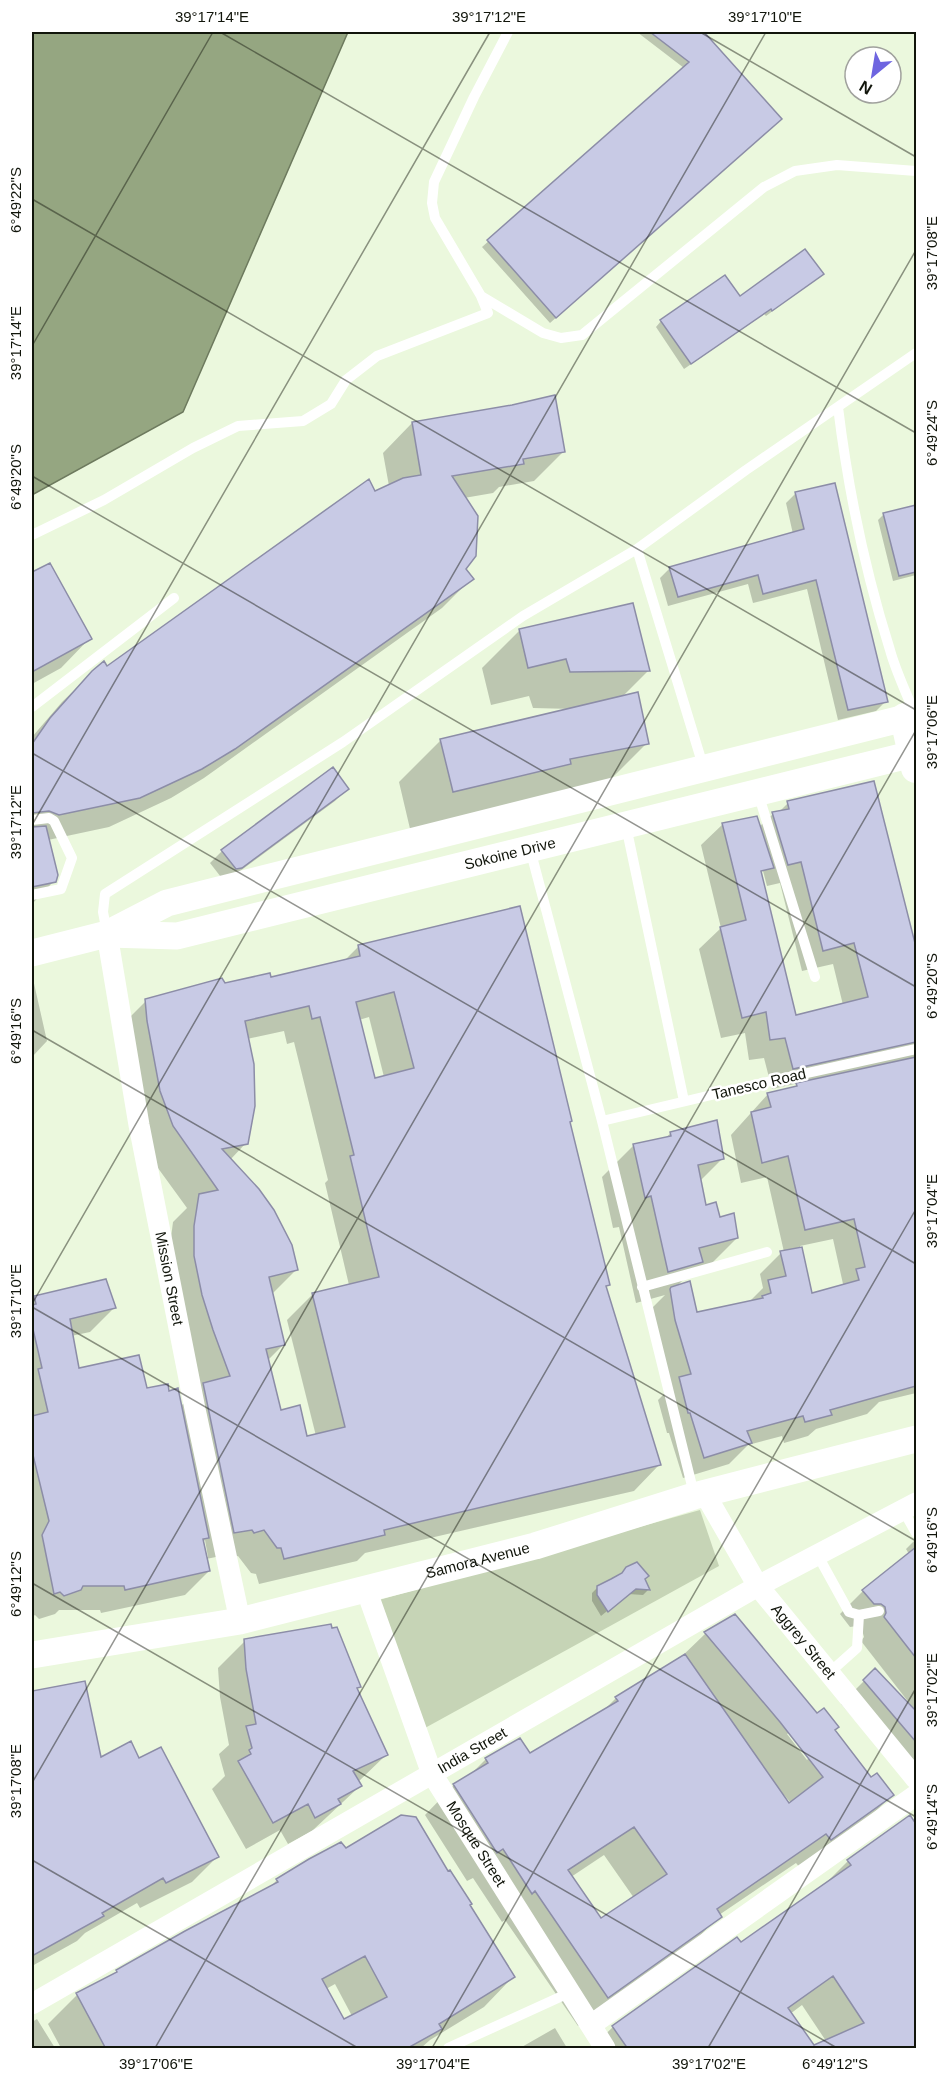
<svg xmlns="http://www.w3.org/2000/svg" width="948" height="2080" font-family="Arial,sans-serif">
  <rect width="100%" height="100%" fill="#ebf8dd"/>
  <path fill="#c6d4b6" d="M700,1510L719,1566L425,1728L379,1600Z"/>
  <path fill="#95a681" stroke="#6d7a5e" stroke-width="1.5" d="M32,32H348L183,412L32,495Z"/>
  <path fill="#0003" fill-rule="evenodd" d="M637,32H684L706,48L774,125L550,323L482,247L684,68Z
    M822,274L766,316L764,314L684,369L656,327L661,321Z
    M412,423L563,452L534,481L499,487L493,493L464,498L465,569L472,578L442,608L204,778L171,798L109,827L48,840L54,881L32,904V737L62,702L93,672L107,668L374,493L389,486L383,453Z
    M796,493L886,701L876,711L838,720L807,589L753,603L748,584L668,606L660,578L670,568L793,534L786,503Z
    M916,506V575L893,581L878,520L884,514Z
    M49,565L90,638L61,668L32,684V574Z
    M520,630L649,670L622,697L647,743L605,785L411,833L399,782L441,740L572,709L533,708L529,696L491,705L482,668Z
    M873,783L916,951V1393L879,1402L867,1414L816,1429L808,1436L784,1443L782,1436L748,1445L729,1464L683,1478L669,1433H667L658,1400L668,1390L650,1310L665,1295L636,1303L619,1227L613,1228L602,1177L634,1145L664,1139L671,1133L722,1159L700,1181L705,1207L737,1238L705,1270L689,1274L676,1287L696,1314L748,1303L763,1288L760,1274L781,1253L784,1252L767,1177L741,1183L731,1135L768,1094L793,1089L799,1083L772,1089L764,1058L749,1060L745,1033L721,1038L699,949L721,928L701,845L723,824L759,827L773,814L778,813L788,803ZM763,871L767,886L780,883L802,971L833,964L843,1005L795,1017L760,872ZM833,1239L843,1284L840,1287L811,1295L800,1246Z
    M347,788L335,801L228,880L224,881L210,863L222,851Z
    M359,946L568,1123L609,1284L605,1288L659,1465L634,1491L365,1553L357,1561L259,1584L256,1574L251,1573L238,1556L228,1558L226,1555L206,1559L209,1571L185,1595L101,1613L100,1610H59L55,1614L39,1619L35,1615L32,1617V1298L105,1281L114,1308L90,1332L71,1336L78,1370L146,1390L168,1392L180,1407L199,1388L169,1253L173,1222L187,1208L147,1153L120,1027L146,1001L224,985L270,979L344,961ZM369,1017L384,1077L373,1080L359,1020ZM284,1031L287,1044L294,1042L328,1180L325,1183L349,1285L313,1294L287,1320L316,1436L306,1438L280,1412L268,1360L283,1345L271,1295L296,1270L230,1160L246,1143L247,1039ZM205,1540L208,1557H206L202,1543Z
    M32,979H33L47,1041L32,1057Z
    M916,1539V1783L906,1779L841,1704L864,1681L909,1705L910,1704L861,1641L864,1637L862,1630L857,1626L850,1627L840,1614L863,1591L909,1554L906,1549Z
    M644,1579L648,1590L643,1595L628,1594L601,1616L592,1601V1593L598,1587Z
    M735,1616L817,1715L833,1730L871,1779L892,1795L863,1824L800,1868L796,1863L719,1915L691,1946L578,2026L505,1920L502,1922L473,1878L467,1881L425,1815L454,1785L468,1777L486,1759L530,1755L602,1712L616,1698L678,1660L705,1634ZM790,1732L809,1758L807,1760L787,1734ZM784,1795L791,1803L788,1805L782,1796ZM604,1855L634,1898L601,1920L571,1877Z
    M245,1641L359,1687L356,1690L386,1755L358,1782L360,1786L312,1831L288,1844L280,1830L246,1849L212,1789L225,1776L219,1754L229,1745L220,1697L218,1668Z
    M84,1682L100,1759L139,1760L217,1857L192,1882L140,1908L137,1903L85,1933L77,1941L32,1966V1693Z
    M909,1817L916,1825V2048H591L613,2027L737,1939L740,1945L820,1889L848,1861ZM802,2005L826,2041L813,2046L790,2014Z
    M346,1850L468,1906L513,1977L484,2007L430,2040L421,2048H61L48,2024L77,1995L268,1889L277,1880ZM335,1984L352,2016L343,2021L326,1989Z
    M37,2019L55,2048H32V2022Z
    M555,2028L567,2048H520Z"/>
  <path fill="#c8cae5" stroke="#8c8da7" stroke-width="1.5" fill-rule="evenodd" d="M650,32H704L782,119L556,318L487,240L689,62Z
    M805,249L824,274L772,311L771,309L691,364L660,320L725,275L740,296Z
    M555,395L565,452L523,459L524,464L452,476L478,516L476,556L466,569L474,579L235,749L202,769L140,798L59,815L49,811L32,813V744L50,718L92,671L104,661L107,666L369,479L375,491L403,478L421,475L412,422L512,405Z
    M835,483L888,702L848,710L816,580L763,594L758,575L678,597L669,567L804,529L795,492Z
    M916,505V572L899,576L883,513Z
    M50,563L92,639L32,672V572Z
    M633,603L650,671L570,672L566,659L528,668L519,629Z
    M638,692L649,744L570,759L571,764L453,792L440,739Z
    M333,767L349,789L242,868L236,869L221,850Z
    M874,781L916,947V1042L793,1069L785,1038L770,1040L766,1012L742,1018L720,927L746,920L722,823L757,816L774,868L761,871L796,1015L868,997L854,943L823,951L801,862L788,865L772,812L789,809L787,801Z
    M46,826L58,875L56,882L32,887V827Z
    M520,906L572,1121L570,1122L610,1285L606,1286L661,1465L384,1530L385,1535L284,1559L281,1548H277L264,1530L254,1533L252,1530L234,1533L203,1383L230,1376L213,1330L202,1295L194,1256V1226L199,1194L218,1190L173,1126L160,1091L147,1021L145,999L222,978L225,983L270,973L271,977L360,956L358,945ZM394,992L414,1068L375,1078L356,1002ZM309,1006L312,1019L320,1017L354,1155L350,1156L379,1277L312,1293L345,1427L307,1436L300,1405L281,1410L266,1349L285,1345L269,1277L298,1270L292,1245L274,1210L259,1189L222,1149L248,1144L255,1106L254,1064L245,1021Z
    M916,1057V1386L830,1410L832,1415L805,1422L803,1416L747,1431L752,1443L704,1458L690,1413H688L679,1377L691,1374L675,1320L670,1289L671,1287L690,1281L697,1312L763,1298L762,1296L771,1293L768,1280L786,1276L780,1251L802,1247L812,1293L859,1280L856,1269L865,1267L854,1219L805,1230L788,1156L762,1163L751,1112L771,1107L767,1093L797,1086L796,1083Z
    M717,1120L724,1159L698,1165L706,1205L716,1202L720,1217L734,1213L738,1238L699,1248L703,1262L668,1272L651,1196L645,1198L633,1144L671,1136L670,1132Z
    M106,1279L116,1308L70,1319L79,1368L139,1355L147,1388L168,1384L169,1391L178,1388L209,1538L203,1539L210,1571L125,1590L124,1586H83L81,1590L64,1596L60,1592L54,1594L42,1535L49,1521L32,1451V1416L48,1412L38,1369L42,1368L32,1325V1305L36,1304L34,1296Z
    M916,1547V1658L884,1617L886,1613L885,1607L881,1604H874L862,1590Z
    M637,1562L649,1576L645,1579L650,1590L636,1589L608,1612L597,1595V1586L611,1579L622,1573L626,1567Z
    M735,1614L817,1713L824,1708L839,1727L835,1730L871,1777L877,1773L894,1795L831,1840L826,1834L717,1909L722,1917L608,1998L535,1891L532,1894L503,1849L497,1853L453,1784L488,1763L485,1758L520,1738L530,1753L618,1701L615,1697L685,1654L789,1803L823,1777L780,1722L704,1632ZM634,1827L667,1874L601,1918L568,1870Z
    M331,1624L332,1628L337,1627L361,1687L357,1688L388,1755L353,1771L362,1786L338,1799L341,1804L315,1818L308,1804L273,1823L238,1761L251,1754L249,1750L252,1748L246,1726L256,1724L246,1669L244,1639Z
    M875,1668L916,1711V1742L863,1680Z
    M85,1681L101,1757L131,1741L139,1758L161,1747L219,1857L166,1883L163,1878L102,1913L104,1916L32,1956V1691Z
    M401,1815L416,1817L448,1871L450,1870L472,1904L470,1905L515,1977L439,2024L442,2029L406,2049H106L76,1993L117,1972L116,1970L185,1931L278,1882L276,1879L309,1859L341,1842L346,1848ZM365,1956L387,1997L344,2019L322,1979Z
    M910,1815L916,1824V2049H628L612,2026L737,1937L741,1942L851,1865L847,1860ZM833,1976L864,2023L814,2045L788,2008Z"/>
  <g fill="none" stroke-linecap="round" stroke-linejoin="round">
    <path stroke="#fff" stroke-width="10" d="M481,296L435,218L432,203L434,182L474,97L508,32
      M838,407C848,489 865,571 890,650C896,672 907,694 915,715
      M32,535L104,500L193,448L238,426L303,421L331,404L346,380L377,356L488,313L481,296L543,333L561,338L582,335L764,187L795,171L837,165L916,171
      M637,549L704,769
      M32,707L174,598
      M758,793L815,977
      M32,820L49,818L54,821L72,858L61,889L32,895
      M626,826L684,1101
      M530,849L602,1121L694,1494
      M107,933L103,912L105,894L343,742L523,616L637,549L746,470L916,353
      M602,1121L762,1083L916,1049
      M642,1287L767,1252
      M903,1510L916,1533
      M817,1554L849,1612L859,1615L879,1611
      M829,1673L857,1648L859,1615
      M448,2048L571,1992"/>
    <g stroke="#fff" stroke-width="21">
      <path id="s1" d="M107,934L139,1125L195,1409L240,1621"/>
      <path id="s2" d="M705,1494L758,1586L916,1779"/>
      <path id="s3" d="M366,1589L432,1774L605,2048"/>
      <path id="s4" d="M32,2004L758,1586L916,1503"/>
      <path d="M591,2025L916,1795"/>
    </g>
    <g stroke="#fff" stroke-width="27">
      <path id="s5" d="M108,934L177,936L913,754"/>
      <path d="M32,953L107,934L167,903L905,718"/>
      <path id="s6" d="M32,1655L240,1621L535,1546L694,1496L916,1439"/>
    </g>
    <path stroke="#fff" stroke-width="30" d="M916,715L905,718L916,768"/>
  </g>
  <path fill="none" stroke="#11150b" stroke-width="1.5" stroke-opacity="0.45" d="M220,32L916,433M700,32L916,157M32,199L916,710M32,346L213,32M32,476L916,987M32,753L916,1264M32,825L490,32M32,1030L916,1541M32,1304L766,32M32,1307L916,1817M32,1583L837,2048M32,1783L916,250M32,1860L358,2048M155,2048L916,730M432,2048L916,1209M708,2048L916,1688"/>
  <g text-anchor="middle" stroke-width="5" stroke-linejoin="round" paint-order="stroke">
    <g font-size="15" fill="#11150b" stroke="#fff">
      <text dy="5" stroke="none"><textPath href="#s5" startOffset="412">Sokoine Drive</textPath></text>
      <text transform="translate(759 1084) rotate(-13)" y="5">Tanesco Road</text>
      <text dy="5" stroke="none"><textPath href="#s1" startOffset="350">Mission Street</textPath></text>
      <text dy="5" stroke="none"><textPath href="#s6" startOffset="456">Samora Avenue</textPath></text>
      <text dy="5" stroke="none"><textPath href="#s2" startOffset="178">Aggrey Street</textPath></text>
      <text dy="5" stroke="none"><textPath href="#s4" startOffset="508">India Street</textPath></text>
      <text dy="5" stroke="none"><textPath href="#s3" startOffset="279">Mosque Street</textPath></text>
    </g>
  </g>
  <rect width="948" height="2080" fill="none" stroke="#ffffff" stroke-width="66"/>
  <g transform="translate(873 75) rotate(210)"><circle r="28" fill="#ffffff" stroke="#a0a19d" stroke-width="1.5"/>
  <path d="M0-4.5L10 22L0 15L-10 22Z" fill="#6e65e0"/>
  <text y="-9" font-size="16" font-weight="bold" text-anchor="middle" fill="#11150b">N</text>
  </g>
  <rect x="33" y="33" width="882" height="2014" fill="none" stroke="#11150b" stroke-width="2"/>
  <g font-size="15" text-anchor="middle" fill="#11150b">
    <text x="212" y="22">39°17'14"E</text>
    <text x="489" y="22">39°17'12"E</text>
    <text x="765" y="22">39°17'10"E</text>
    <text transform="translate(16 200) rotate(-90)" y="5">6°49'22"S</text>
    <text transform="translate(932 253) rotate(-90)" y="5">39°17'08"E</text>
    <text transform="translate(16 343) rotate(-90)" y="5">39°17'14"E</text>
    <text transform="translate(932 433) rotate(-90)" y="5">6°49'24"S</text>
    <text transform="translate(16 477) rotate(-90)" y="5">6°49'20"S</text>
    <text transform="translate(932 732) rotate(-90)" y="5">39°17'06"E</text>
    <text transform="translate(16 822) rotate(-90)" y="5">39°17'12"E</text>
    <text transform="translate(932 986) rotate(-90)" y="5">6°49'20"S</text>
    <text transform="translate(16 1031) rotate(-90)" y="5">6°49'16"S</text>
    <text transform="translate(932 1211) rotate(-90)" y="5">39°17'04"E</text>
    <text transform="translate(16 1301) rotate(-90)" y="5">39°17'10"E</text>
    <text transform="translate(932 1540) rotate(-90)" y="5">6°49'16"S</text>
    <text transform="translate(16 1584) rotate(-90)" y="5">6°49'12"S</text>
    <text transform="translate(932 1690) rotate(-90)" y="5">39°17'02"E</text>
    <text transform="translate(16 1781) rotate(-90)" y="5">39°17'08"E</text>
    <text transform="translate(932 1817) rotate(-90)" y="5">6°49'14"S</text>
    <text x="156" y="2069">39°17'06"E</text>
    <text x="433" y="2069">39°17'04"E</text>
    <text x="709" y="2069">39°17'02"E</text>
    <text x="835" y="2069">6°49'12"S</text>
  </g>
</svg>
